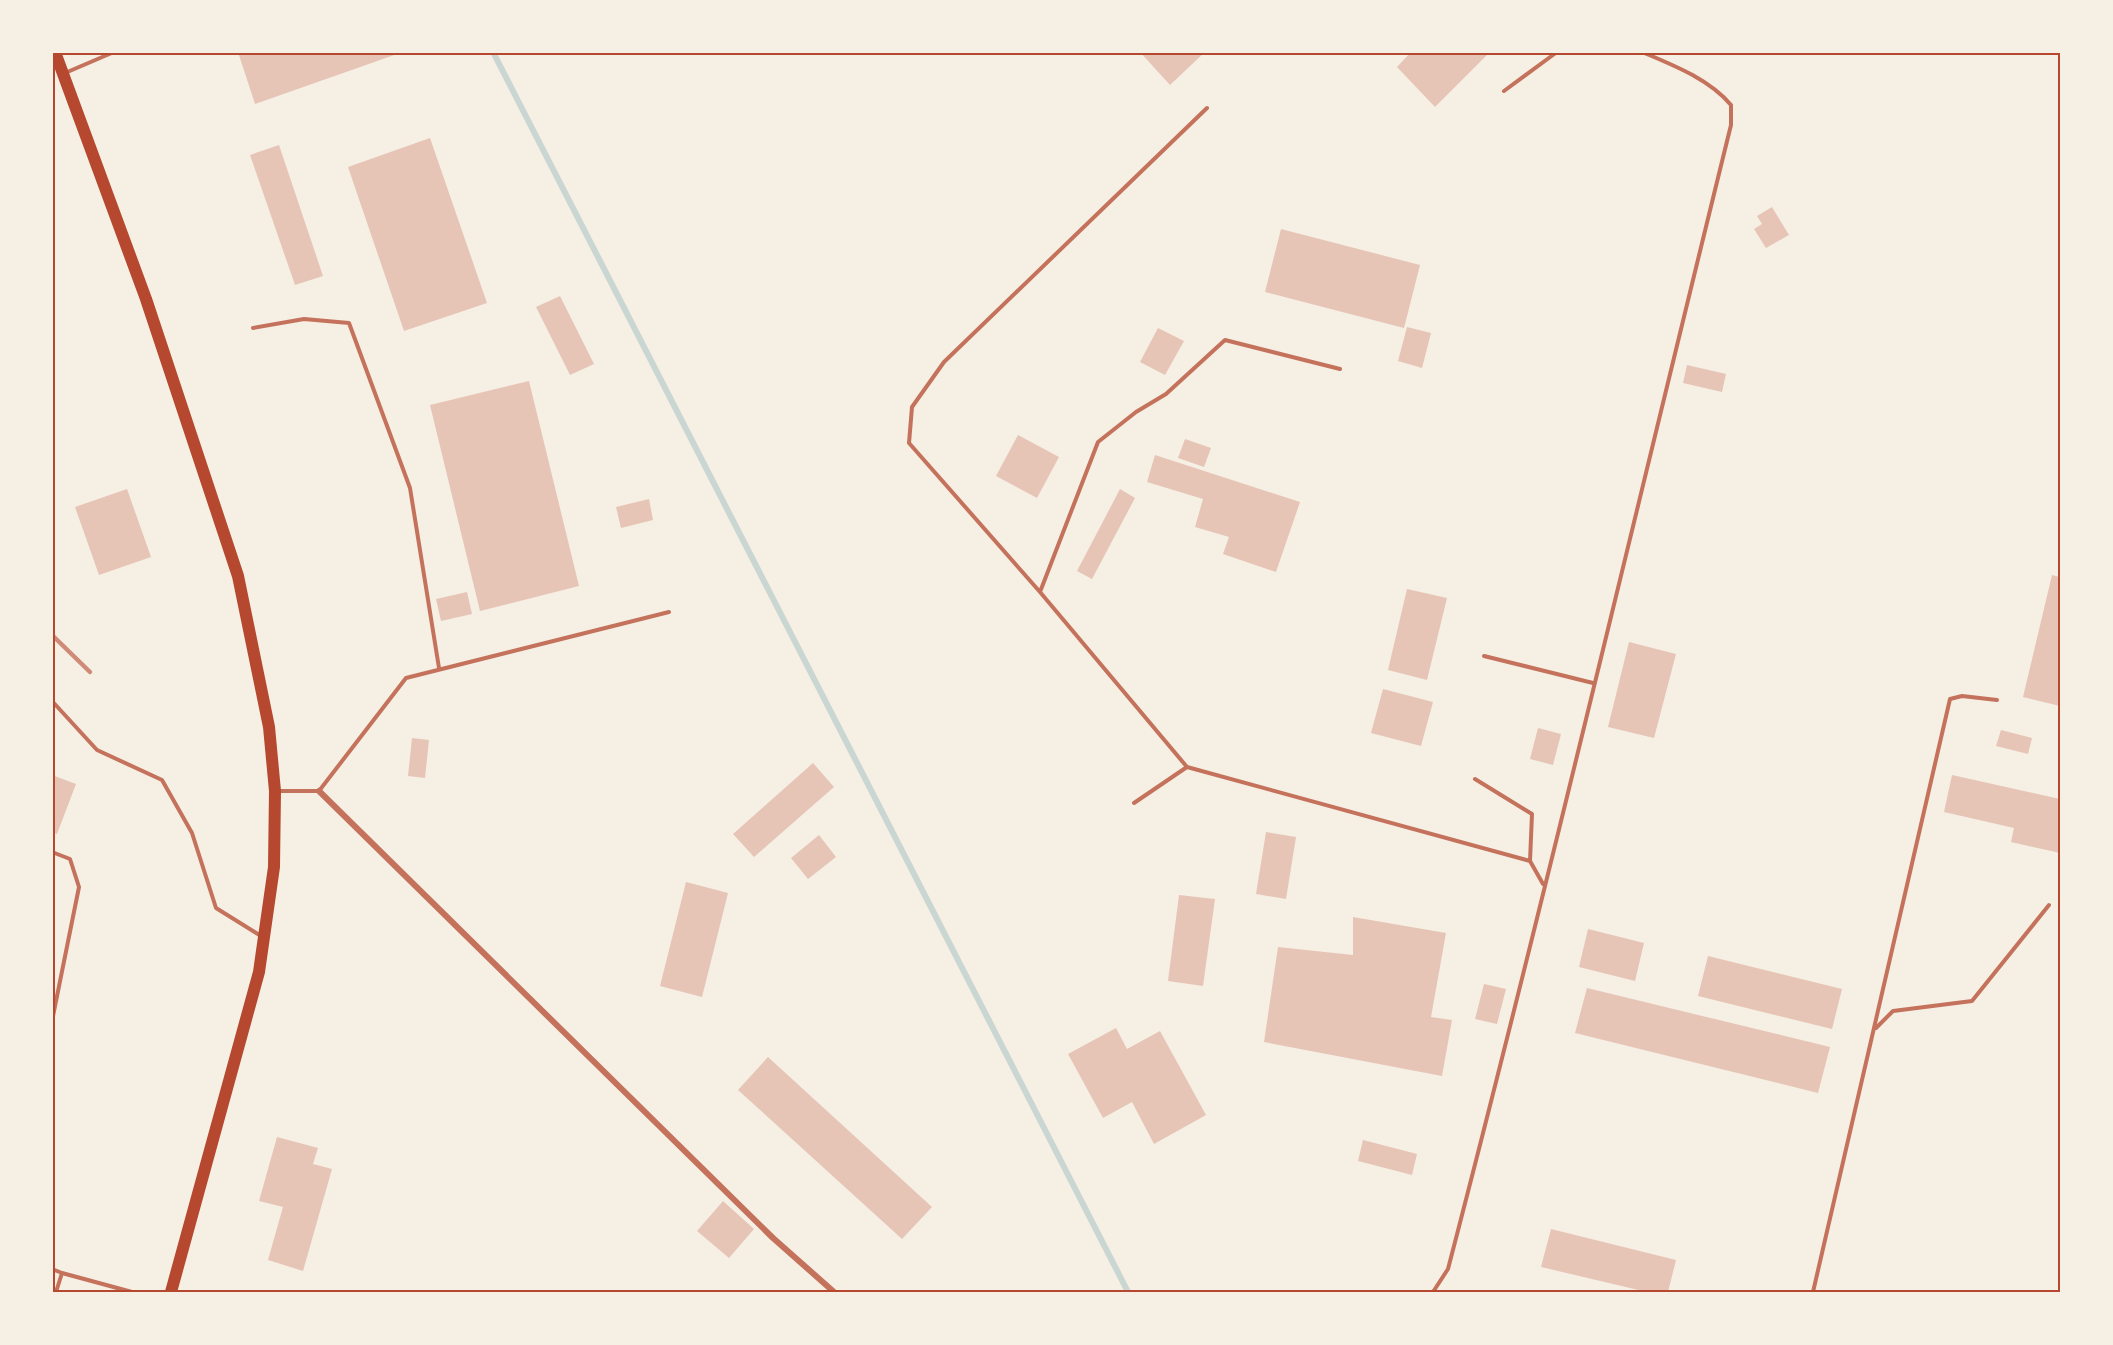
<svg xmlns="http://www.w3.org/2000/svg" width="2113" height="1345" font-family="'PT Sans Narrow',sans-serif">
  <rect width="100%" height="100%" fill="#f6efe4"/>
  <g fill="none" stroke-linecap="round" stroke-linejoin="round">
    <path stroke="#c9d6d2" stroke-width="6" d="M493,52L1128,1292"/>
  </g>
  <path fill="#e6c5b7" d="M238,52H400V53L255,104Z
    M1140,52H1205L1170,85Z
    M1411,52H1490L1435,107L1397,67Z
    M430,138L487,303L404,331L348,167Z
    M279,145L323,276L295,285L250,155Z
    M1772,207L1789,235L1766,248L1754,229L1762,224L1757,216Z
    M1281,229L1420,265L1404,328L1265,292Z
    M560,296L594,364L570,375L536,307Z
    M1407,327L1431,333L1422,368L1398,361Z
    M1158,328L1184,341L1165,375L1140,362Z
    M1687,365L1726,374L1722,392L1683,383Z
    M529,381L579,586L480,611L430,405Z
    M1018,435L1059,457L1037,498L996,476Z
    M1185,439L1211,448L1204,467L1178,458Z
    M1155,455L1300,502L1276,572L1223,554L1229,537L1195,527L1203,499L1147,482Z
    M127,489L151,557L99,575L75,507Z
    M1120,489L1135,498L1092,579L1077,571Z
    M649,499L653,520L621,528L616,507Z
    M2052,575L2060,577V706L2023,697Z
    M1407,589L1447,598L1427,680L1388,670Z
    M467,592L472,614L441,621L436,599Z
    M1629,642L1676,654L1654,738L1608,727Z
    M1383,689L1433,702L1421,746L1371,733Z
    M1538,728L1561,734L1553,765L1530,759Z
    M2001,730L2032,738L2028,754L1996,746Z
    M412,738L429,740L425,778L408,776Z
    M813,763L834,787L754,857L733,834Z
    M52,775L76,784L57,834L52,832Z
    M1952,775L2060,799V853L2011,842L2014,828L1944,812Z
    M1266,832L1296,837L1286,899L1256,894Z
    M819,835L836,857L808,879L791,858Z
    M686,882L728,893L702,997L660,986Z
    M1179,895L1215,899L1203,986L1168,981Z
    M1353,917L1446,933L1431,1017L1452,1020L1442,1076L1264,1042L1278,947L1353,955Z
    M1588,929L1644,943L1635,981L1579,967Z
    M1708,956L1842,989L1832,1029L1698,996Z
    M1484,984L1506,989L1497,1024L1475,1019Z
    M1587,988L1830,1047L1818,1093L1575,1033Z
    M1116,1028L1127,1049L1160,1031L1206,1115L1154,1144L1132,1102L1103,1118L1068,1054Z
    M768,1057L932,1207L902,1239L738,1090Z
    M277,1137L318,1148L313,1164L332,1169L303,1271L268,1260L283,1207L259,1201Z
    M1363,1140L1417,1154L1412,1175L1358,1161Z
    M723,1201L754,1229L729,1258L697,1231Z
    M1551,1229L1676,1260L1668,1292H1647L1541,1267Z"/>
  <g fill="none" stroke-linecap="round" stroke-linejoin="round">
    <path stroke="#c5725c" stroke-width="4" d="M65,73L114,52
      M1504,91L1557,52
      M1207,108L944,362L912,407L909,443L1040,592L1187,767L1530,861L1543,884
      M253,328L304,319L349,323L410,488L439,668
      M1040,592L1098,442L1136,412L1166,394L1225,340L1340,369
      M1484,656L1593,683
      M52,701L97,750L162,780L192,833L216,908L261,936
      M1475,779L1532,814L1530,861
      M276,791H319L406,678L669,612
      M1134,803L1187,767
      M52,852L70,859L79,887L52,1021
      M1876,1028L1893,1011L1972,1001L2049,905
      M52,1269L62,1273
      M56,1292L62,1273L132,1292
      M1433,1292L1448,1269C1547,889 1637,506 1731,125V105C1709,79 1673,65 1642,52
      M1813,1292L1950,699L1962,696L1997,700"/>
    <path stroke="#c5725c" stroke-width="6" d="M319,791L773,1238L834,1292"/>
    <path stroke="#b5482f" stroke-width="12" d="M55,52L146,299L238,576L269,727L275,791L274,867L259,972L171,1292"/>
    <path stroke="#cf8b77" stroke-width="4.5" d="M52,635L90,672"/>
  </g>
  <rect width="2113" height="1345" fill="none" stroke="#f6efe4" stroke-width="108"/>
  <rect x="54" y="54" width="2005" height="1237" fill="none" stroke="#b5482f" stroke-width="2"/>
</svg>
